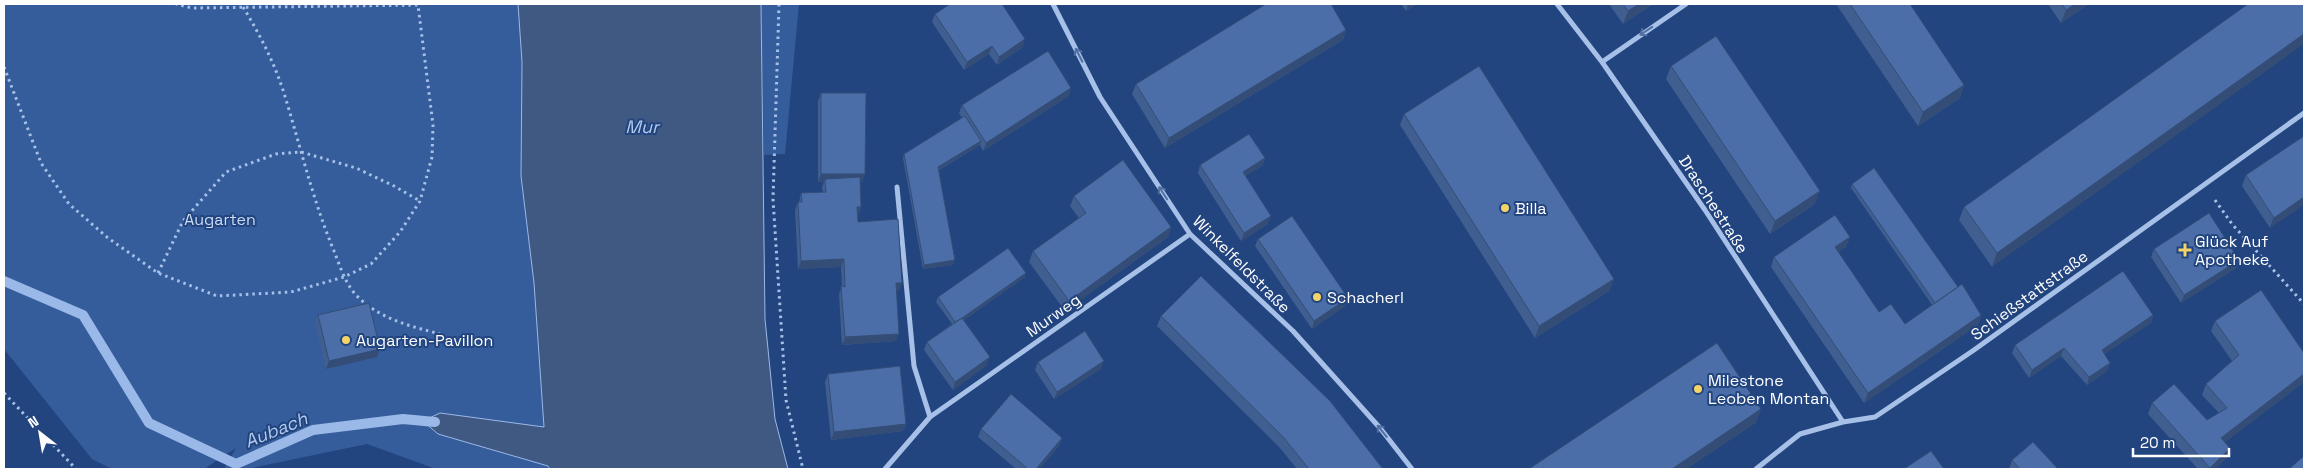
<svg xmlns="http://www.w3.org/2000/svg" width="2308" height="473" font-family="'Space Grotesk',sans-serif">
  <rect width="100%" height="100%" fill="#22447f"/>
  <path fill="#355d9c" d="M4,4H518L522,62L521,176L534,283L544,428L440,413L548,466L550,469H436L367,444L247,469H224L236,448L204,469H112L92,459L4,349Z
    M761,4H799L785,154L764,155Z"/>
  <path fill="#3f5983" stroke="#9bb9e8" d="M518,4H761L765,319L775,419L788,469H550L548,466L438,434L423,421L440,413L544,427L534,283L521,176L522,62Z"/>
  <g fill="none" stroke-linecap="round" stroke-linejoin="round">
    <path stroke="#9bb9e8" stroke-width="10" d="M4,281L83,315L149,423L236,464L313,430L403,419L435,422"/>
    <path stroke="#a7c0e7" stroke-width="3" stroke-dasharray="2.5 4" stroke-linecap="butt" d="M779,4L773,199L786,400L803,469
      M243,7C262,38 277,68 287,103C302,153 314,203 334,251C340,266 345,283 356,295C379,319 410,326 440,334
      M4,67L41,163L69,204L108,238L158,273L217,296L291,292L344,277L371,264L400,232L420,201L432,157L433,125L418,5L192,8L176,4
      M2215,200L2232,224L2304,304
      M158,273L183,221L226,172L276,154L301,152L356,168L394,186L420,201
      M4,393L76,469"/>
    <path stroke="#a7c0e7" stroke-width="5" d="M1053,4L1100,97L1190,234L1293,331L1380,428L1412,469
      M1557,4L1602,62L1705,210L1843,422
      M1602,62L1686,4
      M897,187L914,366L930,417
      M885,469L930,417L1190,234
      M1756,469L1800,434L1843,422L1875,417L1974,350L2304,113"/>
  </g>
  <path fill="#405f90" d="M1401,4H1417L1406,11Z
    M1609,4H1653L1623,24Z
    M1836,4H1910L1964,85L1960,98L1918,126Z
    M2048,4H2089L2061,23Z
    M2248,4L1992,267L1959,220L1964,207Z
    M935,14L1023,47L997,65L989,54L964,70L932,22Z
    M1346,30L1343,40L1165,148L1132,94L1136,84Z
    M1671,66L1815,204L1770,234L1666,79Z
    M821,93L865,174L862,182H860L861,207L859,215H857L858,222L899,291H896V341L842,345L839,294L842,286L841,267L798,269L795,210L798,202H799L801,193L823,192L822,187L824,182H818V101Z
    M1069,96L983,151L980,145L939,170L953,265L923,269L903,158L904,154L962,118L959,113L962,105Z
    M1404,114L1614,279L1609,291L1535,338L1400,125Z
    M2304,136L2270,228L2242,186L2246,175Z
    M1265,158L1262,166L1245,176L1268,224L1241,241L1198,173L1200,165Z
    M1852,184L1958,287L1981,315L1978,325L1864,403L1771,267L1774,257L1850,237L1846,247L1838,252L1879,312L1905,324L1932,305L1851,188Z
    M1074,196L1171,227L1168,237L1065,311L1029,262L1033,251L1079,218L1070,206Z
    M1258,239L1345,306L1312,329L1255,246Z
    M2154,249L2239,260L2236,268L2181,303L2151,257Z
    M1025,277L964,320L987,365L953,390L924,350L927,342L952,324L936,302L938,297Z
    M318,315L377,357L326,369L315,323Z
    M2153,315L2151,323L2104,354L2110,363L2107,371L2087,385L2061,356L2029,378L2012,353L2015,345Z
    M1161,316L1383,469H1297L1280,448L1157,326Z
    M2215,321L2304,382L2225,442L2230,448L2226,458L2215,469H2198L2148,414L2152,403L2207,420L2219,413L2202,395L2206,384L2232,361L2211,331Z
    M1038,362L1101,369L1054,399L1035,370Z
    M828,374L906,424L903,431L831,440L825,382Z
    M981,429L1062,438L1059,446L1039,469H1016L978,437Z
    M2012,460L2058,469H2009Z"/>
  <path fill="#344d76" d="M1408,4H1417L1406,11Z
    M1639,4H1653L1623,24L1628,11Z
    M2075,4H2089L2061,23L2066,10Z
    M1346,30L1343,40L1165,148L1169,138Z
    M2304,34V44L1992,267L1997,253Z
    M1025,39L1023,47L997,65L999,57Z
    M992,46L989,54L964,70L967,62Z
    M1964,85L1960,98L1918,126L1923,112Z
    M1071,88L1069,96L983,151L986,143Z
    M981,141L980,145L936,171L938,167Z
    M1265,158L1262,166L1240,180L1243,172Z
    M821,174H865L862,182H825V179L824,182H818Z
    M1820,191L1815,204L1770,234L1775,221Z
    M2304,197V205L2270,228L2274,218Z
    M857,207H861L859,215H854Z
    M1271,216L1268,224L1241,241L1244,233Z
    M1171,227L1168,237L1065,311L1069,301Z
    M1850,237L1846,247L1831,257L1835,247Z
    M844,259L841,267L798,269L801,261Z
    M955,260L953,265L923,269L924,265Z
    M2239,260L2236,268L2181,303L2184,295Z
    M1026,273L1025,277L954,327L956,323Z
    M1614,279L1609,291L1535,338L1539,326Z
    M896,283H902L899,291H893Z
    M1348,298L1345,306L1312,329L1314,321Z
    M1981,315L1978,325L1864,403L1868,393Z
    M2153,315L2151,323L2099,358L2102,350Z
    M899,334L896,341L842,345L845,337Z
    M2064,348L2061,356L2029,378L2032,370Z
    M380,349L377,357L326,369L329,361Z
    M990,357L987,365L953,390L955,382Z
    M1104,361L1101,369L1054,399L1057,392Z
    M2110,363L2107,371L2087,385L2089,377Z
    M2304,374V382L2218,448L2221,438Z
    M1761,409L1756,423L1687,469H1672Z
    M906,424L903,431L831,440L834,432Z
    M1062,438L1059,446L1039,469H1036Z
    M2230,448L2226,458L2215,469H2209Z"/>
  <path fill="#4b6ea8" stroke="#344d76" d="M950,4H1002L1025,39L999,57L992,46L967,62L935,14Z
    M1266,4H1331L1346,30L1169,138L1136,84Z
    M1623,4H1639L1628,11Z
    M1850,4H1910L1964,85L1923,112Z
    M2062,4H2075L2066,10Z
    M2248,4H2304V34L1997,253L1964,207Z
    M1716,36L1820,191L1775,221L1671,66Z
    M1048,51L1071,88L986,143L962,105Z
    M1479,66L1614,279L1539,326L1404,114Z
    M821,93H866L865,174H821Z
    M965,116L981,141L938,167L955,260L924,265L904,154Z
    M1249,134L1265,158L1243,172L1271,216L1244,233L1200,165Z
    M2304,136V197L2274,218L2246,175Z
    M1123,160L1171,227L1069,301L1033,251L1086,213L1074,196Z
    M1874,168L1958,287L1935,303L1852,184Z
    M860,177L861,207H857L858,222L898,219L902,283H896L899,334L845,337L841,286L845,287L844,259L801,261L798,202H802L801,193L826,192L825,179Z
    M2209,213L2239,260L2184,295L2154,249Z
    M1835,215L1850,237L1835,247L1879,312L1891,304L1905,324L1962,284L1981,315L1868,393L1774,257Z
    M1292,216L1348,298L1314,321L1258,239Z
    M1008,248L1026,273L962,318L955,322L938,297Z
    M2123,271L2153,315L2102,350L2110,363L2089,377L2064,348L2032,370L2015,345Z
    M1201,276L1330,401L1383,469H1309L1284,438L1161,316Z
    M2261,290L2304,353V374L2221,438L2230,448L2210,468L2152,403L2174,384L2207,420L2227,408L2206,384L2239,355L2215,321Z
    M369,303L380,349L329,361L318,315Z
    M962,318L990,357L955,382L927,342Z
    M1085,331L1104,361L1057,392L1038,362Z
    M1717,343L1761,409L1672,469H1529Z
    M900,366L906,424L834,432L828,374Z
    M1011,394L1062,438L1036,469H1028L981,429Z
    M2033,442L2058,469H2020L2012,460Z
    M1931,451L1944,469H1904Z
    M2304,456V469H2289Z"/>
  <defs><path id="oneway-shaft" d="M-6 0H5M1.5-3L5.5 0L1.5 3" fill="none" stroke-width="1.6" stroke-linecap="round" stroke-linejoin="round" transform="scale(1.25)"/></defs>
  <g stroke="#516fa3">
    <use href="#oneway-shaft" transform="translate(1646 31) rotate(146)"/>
    <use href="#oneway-shaft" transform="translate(1079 55) rotate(-117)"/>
    <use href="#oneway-shaft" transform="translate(1163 193) rotate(-123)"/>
    <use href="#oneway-shaft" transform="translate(1382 431) rotate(-129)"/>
  </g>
  <g fill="#f2d469" stroke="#22447f" stroke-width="2">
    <circle cx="1505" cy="208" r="5"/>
    <path d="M2182.5 242.5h5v5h5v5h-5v5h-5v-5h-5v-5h5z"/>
    <circle cx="1317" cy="297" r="5"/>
    <circle cx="346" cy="340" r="5"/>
    <circle cx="1698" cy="389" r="5"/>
  </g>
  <g text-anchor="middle" stroke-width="4" stroke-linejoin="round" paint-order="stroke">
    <g font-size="16" fill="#fff" stroke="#22447f">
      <text transform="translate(1714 204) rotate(57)" y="6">Draschestraße</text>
      <text transform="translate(1242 264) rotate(45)" y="6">Winkelfeldstraße</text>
      <text transform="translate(2029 295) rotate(-36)" y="6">Schießstattstraße</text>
      <text transform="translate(1053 315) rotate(-35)" y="6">Murweg</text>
    </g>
    <g font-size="16" fill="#fff" stroke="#22447f" text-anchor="start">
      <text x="1515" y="214">Billa</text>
      <text x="2195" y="247">Glück Auf<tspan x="2195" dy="18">Apotheke</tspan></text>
      <text x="1327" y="303">Schacherl</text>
      <text x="356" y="346">Augarten-Pavillon</text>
      <text x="1708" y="386">Milestone<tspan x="1708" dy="18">Leoben Montan</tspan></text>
    </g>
    <g font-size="16" fill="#cadbf5" stroke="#22447f">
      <text x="220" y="225">Augarten</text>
    </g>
    <g font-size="18" font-style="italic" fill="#b2caee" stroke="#22447f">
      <text x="642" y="133">Mur</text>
      <text transform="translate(276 430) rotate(-22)" y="6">Aubach</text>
    </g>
  </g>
  <rect width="2308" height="473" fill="none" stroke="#ffffff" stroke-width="10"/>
  <g transform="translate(40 433) rotate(329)" stroke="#22447f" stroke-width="4" paint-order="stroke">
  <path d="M0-4L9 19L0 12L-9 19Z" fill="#ffffff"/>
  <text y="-8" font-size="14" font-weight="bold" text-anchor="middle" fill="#ffffff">N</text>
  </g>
  <path d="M2133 448v8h96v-8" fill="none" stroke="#ffffff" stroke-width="2.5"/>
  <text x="2140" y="448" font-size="15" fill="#ffffff" stroke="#22447f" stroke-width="4" paint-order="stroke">20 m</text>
</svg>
